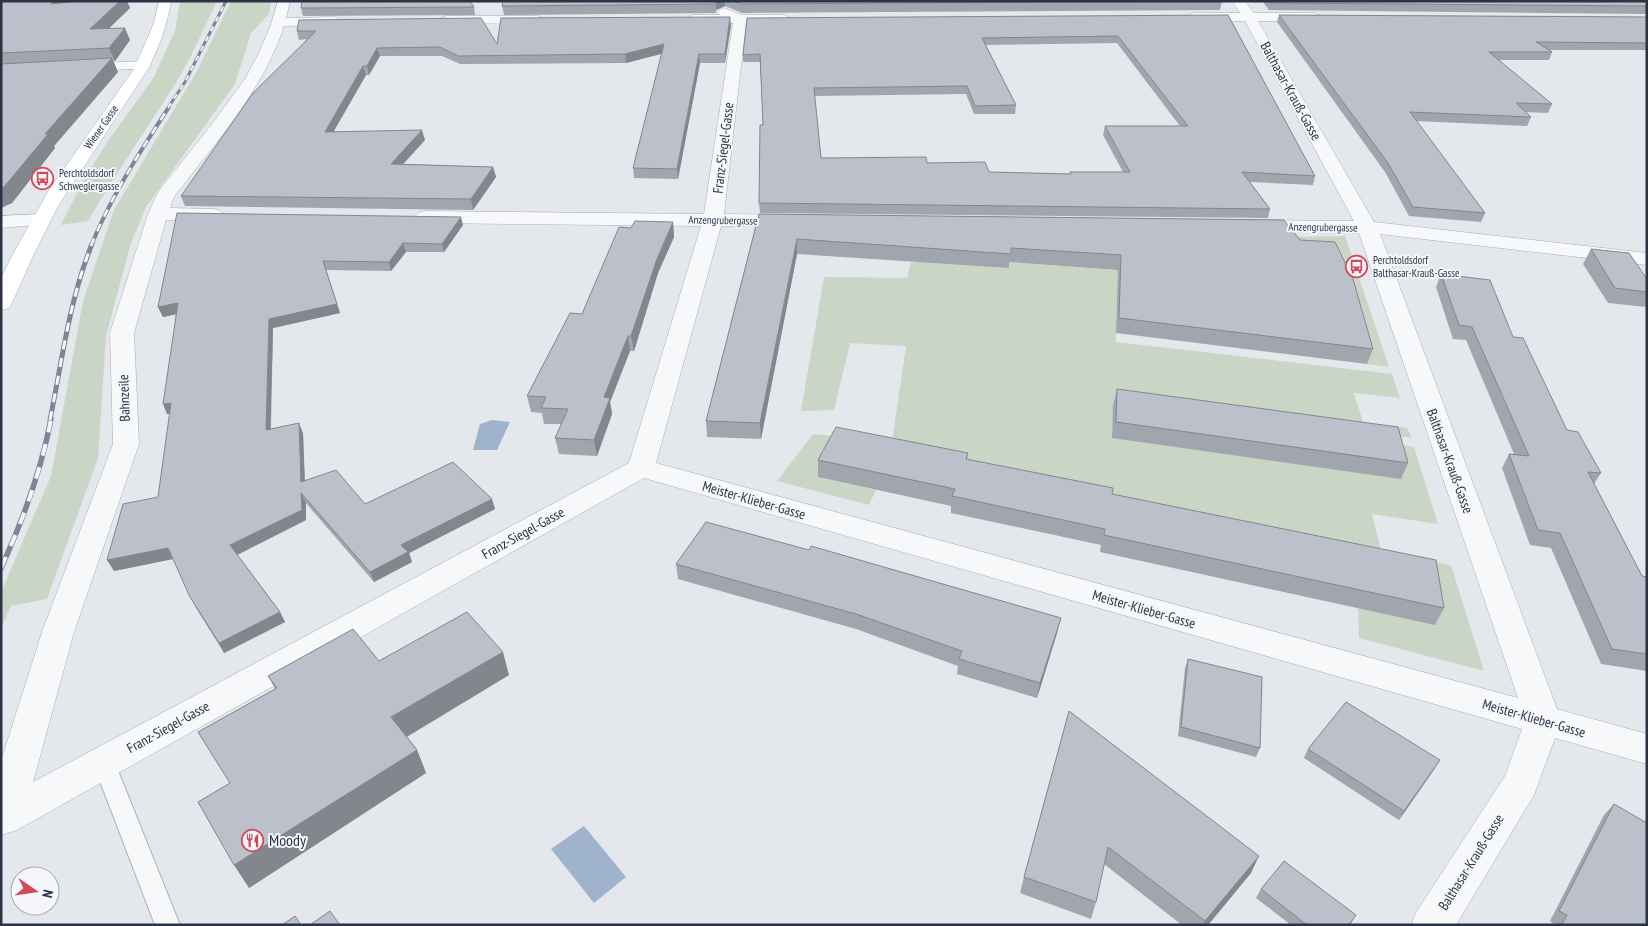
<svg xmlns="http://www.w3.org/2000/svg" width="1648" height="926" font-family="'PT Sans Narrow',sans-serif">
  <rect width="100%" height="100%" fill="#e4e7ec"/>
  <path fill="#c9d6c5" d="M180,1H217C203,30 191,59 174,86C145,131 115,175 88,221L61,225L82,183L108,141L154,77L175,31Z
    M231,1H271L269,14L251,33L235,84L146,207L131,243L106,336L98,458L47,599L11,606L1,629V592L51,476L83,301L114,210L197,71Z
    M1345,236L1389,367L1367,364L1359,338L1117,309L1116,342L1392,374L1400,398L1354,393L1363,422L1407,428L1412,438L1114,398L1112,438L1391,443L1414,447L1438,524L1372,514L1382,554L1451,565L1484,671L1359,638L1358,608L1427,577L818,477L876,490L869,505L777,481L813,434L892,442L906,346L850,343L834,410L801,411L824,277L907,278L911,262H1009L1118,270L1282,237Z"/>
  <path fill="#9fb4cc" d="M492,420L510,422L497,450H473L480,424Z
    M584,826L626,877L594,903L551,849Z"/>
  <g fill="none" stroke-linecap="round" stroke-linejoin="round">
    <defs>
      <path id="lane" d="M104,754L112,756L115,763L180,925H155L93,763L96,756Z"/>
      <path id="street" d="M278,1H290L286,18L335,17L342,21L335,25L284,26C263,91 215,143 174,197L170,208L214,209L221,211L224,215L221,219L214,221L166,220L134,333L139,444L74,632L33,782L629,463L701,226L425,223L418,221L415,217L418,213L425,211L704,214L733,23H693L686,19L693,15H720L717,12L724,8L742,15H785L792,19L785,23H746L724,214L794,215L801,217L804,221L801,225L794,227L721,226L656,463L1518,698L1359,233L1252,232L1245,230L1242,226L1245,222L1252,220L1354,221L1245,21H1193L1186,17L1193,13H1240L1234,4L1236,1H1245L1254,13H1315L1322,17L1315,21H1258L1374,222L1647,253V265L1380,234L1557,709L1647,734V764L1555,738L1534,795L1456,925H1411L1417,911L1505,776L1522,729L644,478L17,830L1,835V761L42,632L113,444L110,333L148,214L158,192L212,124L245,79L259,53L270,27Z
        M446,16H538L545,20L538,24L441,23L439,20Z
        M144,61L149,62L151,65L149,68L78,72L73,71L71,68L73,65L78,64Z
        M40,214L47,216L50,220L47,224L1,228V216Z"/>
      <path id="secondary" d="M159,1H171C167,26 159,47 148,69L58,206L34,254L12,303L9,308L1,310V278L13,254L49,190L134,69L154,23Z"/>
    </defs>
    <use href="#lane" stroke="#a9aeb7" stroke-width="2"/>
    <use href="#street" stroke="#a9aeb7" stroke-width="1"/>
    <use href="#secondary" stroke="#a9aeb7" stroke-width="1"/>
    <use href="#lane" fill="#f7f8fa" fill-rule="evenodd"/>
    <use href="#street" fill="#f7f8fa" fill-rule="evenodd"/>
    <use href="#secondary" fill="#fff" fill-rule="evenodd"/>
    <defs>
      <path id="rail-far3" d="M168,108L185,82L226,1"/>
      <path id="rail-far2" d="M91,246C111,196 140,152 169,107"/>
      <path id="rail-far1" d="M50,420C62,361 69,301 92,244"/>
      <path id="rail" d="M1,568C23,520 41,472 51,419"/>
    </defs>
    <use href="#rail-far3" stroke="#7d8696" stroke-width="3"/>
    <use href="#rail-far2" stroke="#7d8696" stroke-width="4"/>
    <use href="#rail-far1" stroke="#7d8696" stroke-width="5"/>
    <use href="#rail" stroke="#7d8696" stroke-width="5.5"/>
    <use href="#rail-far3" stroke="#f4f6f9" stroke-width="2" stroke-dasharray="5.5" stroke-linecap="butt"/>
    <use href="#rail-far2" stroke="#f4f6f9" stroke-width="2.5" stroke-dasharray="8" stroke-linecap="butt"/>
    <use href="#rail-far1" stroke="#f4f6f9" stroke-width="3" stroke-dasharray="9" stroke-linecap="butt"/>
    <use href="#rail" stroke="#f4f6f9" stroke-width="4" stroke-dasharray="12" stroke-linecap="butt"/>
  </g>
  <path fill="#a1a5ae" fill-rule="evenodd" d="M1,1H127L130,8L109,28L130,40L115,61H113L118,72L54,146L55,148L12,203L1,208Z
    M503,1H1222L1220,10L742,13L725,6L716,10V13L504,15L502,6Z
    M1262,1H1647V14L1269,10Z
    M474,7L475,15L303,16L301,8Z
    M1228,15L1315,176L1313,185L1250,182L1270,209L1268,218L760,213L759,203L763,125L760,62H743V55ZM1117,43L1180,126H1105L1103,135L1123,172H1070V174L989,172L927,163L821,158L814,96L966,94L974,114H1015L1016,105L985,45Z
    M1279,15L1647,17V50H1549L1552,52L1549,60H1498L1552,104L1548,113L1525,112L1531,117L1527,126L1416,121L1485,213L1481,222L1409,216L1385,172L1277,22Z
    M299,20L497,44L731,25L725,63H700L678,179L634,178L633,168L662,53L626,63L460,64L442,56H380L369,75H366L334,131L425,140L403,164L493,167L496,177L473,210L185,206L181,196L307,39L299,40L297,31Z
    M177,213L463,225L444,252H406L391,271L326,270L340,313L273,328L271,429L303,433L305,481L365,504L495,509L409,553L412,562L374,582L306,503V520L237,555L280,612L285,622L224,653L196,608L173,559L114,571L158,497L170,414H167L176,314L163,317L158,307Z
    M759,214L1284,220L1373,349L1367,364L1116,333L1118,270L1009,262V268L797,254L761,439L707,437L706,421Z
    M673,222L674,237L658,273L634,351H630L610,402L612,414L597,456L559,454L555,438L561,424H544L542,413L531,412L527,396L582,314L631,228Z
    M1591,249L1647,279V307L1608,303L1583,264Z
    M1441,274L1513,337L1567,430L1601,473L1594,484L1642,576L1647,577V671L1601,664L1551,548L1530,545L1502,468L1509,454H1514L1466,340L1453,339L1436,287Z
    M1117,389L1408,463L1401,479L1112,438L1113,405Z
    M968,453L967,459L1112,494L1444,608L1435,625L1100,552L1101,545L951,513V506L818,477V460Z
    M676,564L1057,633L1037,698L957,674L958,666L856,629L678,579Z
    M1188,659L1260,748L1256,757L1178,736L1185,668Z
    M379,661L509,675L407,737L417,750L426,773L249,888L230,783L198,732L275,689L268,676Z
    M1069,711L1251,873L1208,925H1182L1104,864L1096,902L1091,919L1020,893L1024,877Z
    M1308,749L1435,768L1399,820L1304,758Z
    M1614,804L1647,925H1555L1550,921L1604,815Z
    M1261,889L1356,915L1350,925H1291L1256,898Z"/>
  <path fill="#83868d" d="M55,1H77L51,4Z
    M120,1H127L130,8L95,42L90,29Z
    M724,1L725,6L716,10V13V2Z
    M730,17L731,25L725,63V54Z
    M125,28L130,40L115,61L109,48Z
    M664,44L665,53L626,63L625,54Z
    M377,48L380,56L369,75L367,66Z
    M699,54L700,63L678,179L677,169Z
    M112,58L118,72L54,146L55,148L12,203L1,208V188L45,134Z
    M363,66L366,75L328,141L325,132Z
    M422,130L425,140L394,174L391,164Z
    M493,167L496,177L473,210L471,199Z
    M461,217L463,225L444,252L442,244Z
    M673,222L674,237L658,273L634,351L631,336L657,259Z
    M797,239V254L761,439L760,423Z
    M403,243L406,252L391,271L389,262Z
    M323,261L340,313L273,328L270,440L266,430L269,319Z
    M178,303L182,313L163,317L158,307Z
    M628,336L630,351L610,402L612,414L597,456L594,440L604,397Z
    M171,403L176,413L167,414L163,404Z
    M299,423L303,433L305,492L301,482Z
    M301,493L306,503V520L235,556L230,545Z
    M492,499L495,509L409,553L412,562L374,582L370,572L401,545Z
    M168,548L173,559L114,571L107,560Z
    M280,612L285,622L224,653L219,643Z
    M1061,618L1057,633L1037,698L1040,683Z
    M503,652L509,675L401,740L391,717Z
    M417,750L426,773L249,888L234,865Z
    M1440,760L1435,768L1399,820L1404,811Z
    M1259,856L1251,873L1208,925H1203L1205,921Z"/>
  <path fill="#bbc0ca" stroke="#83868d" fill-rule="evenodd" d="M1,1H55L51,4L77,1H120L90,29L125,28L109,48L1,53Z
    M302,1H470L474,7L301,8Z
    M503,1H716L715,4L502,6Z
    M734,1H1222L742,4Z
    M1269,1H1647V6L1271,3Z
    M1228,15L1315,176L1242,172L1270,209L759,203L760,125H763L760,54L743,55L747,18ZM1118,36L1188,126H1105L1130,172H1070L1071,174L989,172L985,162L927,163L926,157L821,158L814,88L967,86L975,106L1016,105L982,38Z
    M1279,15L1647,17V43L1536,42L1552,52H1489L1552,104L1516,103L1531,117L1410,112L1485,213L1413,207L1388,163Z
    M730,17L725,54H699L677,169L633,168L664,44L625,54L458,56L440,47L377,48L367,66H363L325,132L422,130L391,164L493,167L471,199L181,196L253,93L316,31H297L299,20L481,18L497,44L501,18Z
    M112,58L45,134H48L4,187L1,188V64Z
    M177,213L461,217L442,244L403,243L389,262L323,261L337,304L269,319L266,430L299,423L301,482L336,470L365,504L453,462L492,499L401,545L408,552L370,572L301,493L302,510L230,545L280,612L219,643L190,597L168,548L107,560L123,504L158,497L171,403L163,404L178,303L158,307Z
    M759,214L1284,220L1300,240L1335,242L1353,279L1373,349L1119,318L1121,255L1011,248V254L797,239L760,423L706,421Z
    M635,221L673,222L657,259L631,336H628L604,397L610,398L594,440L555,438L568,409L541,408L546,397L527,396L570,313L582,314L619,227L631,228Z
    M1591,249L1629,253L1647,279V292L1615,288Z
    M1441,274L1490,280L1513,337L1523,338L1567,430L1578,432L1601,473L1588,472L1642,576L1647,577V654L1612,649L1560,533L1538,530L1509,454L1529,456L1472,327L1459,325Z
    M1117,389L1398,427L1408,463L1116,422Z
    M836,427L968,453L966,459L1113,488L1112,494L1436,560L1444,608L1104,535L1105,529L952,496L955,489L818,460Z
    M706,522L809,550L811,546L1061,618L1040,683L959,659L962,651L856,614L676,564Z
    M467,612L503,652L391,717L417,750L234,865L198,802L230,783L198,732L277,688L268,676L353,629L379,661Z
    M1188,659L1262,677L1260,748L1181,727Z
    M1346,702L1440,760L1404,811L1308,749Z
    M1069,711L1259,856L1205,921L1108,847L1096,902L1024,877Z
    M1614,804L1647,823V925H1562L1567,915L1559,911Z
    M1284,861L1356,915L1349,925H1307L1261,889Z
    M330,911L340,925H310Z
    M295,916L301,925H282Z"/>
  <defs>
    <symbol id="bus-ring" viewBox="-11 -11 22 22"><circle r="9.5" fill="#f4f6f9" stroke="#d1495b" stroke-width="1.5"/><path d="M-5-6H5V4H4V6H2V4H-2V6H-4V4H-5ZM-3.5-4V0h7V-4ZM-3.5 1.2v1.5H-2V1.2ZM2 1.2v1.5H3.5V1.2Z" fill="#d1495b"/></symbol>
    <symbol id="restaurant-ring" viewBox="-11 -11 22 22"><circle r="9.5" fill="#f4f6f9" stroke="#d1495b" stroke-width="1.5"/><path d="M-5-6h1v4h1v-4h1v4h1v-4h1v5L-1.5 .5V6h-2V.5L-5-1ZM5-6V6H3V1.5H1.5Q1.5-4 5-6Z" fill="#d1495b"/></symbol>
  </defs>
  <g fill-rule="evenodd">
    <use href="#bus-ring" x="30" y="166" width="25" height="25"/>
    <use href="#bus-ring" x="1344" y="254" width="25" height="25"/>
    <use href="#restaurant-ring" x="240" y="828" width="25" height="25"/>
  </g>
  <g text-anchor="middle" stroke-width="4" stroke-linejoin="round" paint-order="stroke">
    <g font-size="11" fill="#2b3445" stroke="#f4f6f9">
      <text transform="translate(101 127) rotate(-55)" y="4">Wiener Gasse</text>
      <text transform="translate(723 220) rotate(1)" y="4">Anzengrubergasse</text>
      <text transform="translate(1323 227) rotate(1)" y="4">Anzengrubergasse</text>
    </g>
    <g font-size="11" fill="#2b3445" stroke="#f4f6f9" text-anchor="start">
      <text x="59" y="177">Perchtoldsdorf<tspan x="59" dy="13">Schweglergasse</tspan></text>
      <text x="1373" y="264">Perchtoldsdorf<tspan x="1373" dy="13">Balthasar-Krauß-Gasse</tspan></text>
    </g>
    <g font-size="14" fill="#2b3445" stroke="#f4f6f9">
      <text transform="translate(1291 91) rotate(61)" y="5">Balthasar-Krauß-Gasse</text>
      <text transform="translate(723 148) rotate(-83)" y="5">Franz-Siegel-Gasse</text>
      <text transform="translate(124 398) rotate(-92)" y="5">Bahnzeile</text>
      <text transform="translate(1450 461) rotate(70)" y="5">Balthasar-Krauß-Gasse</text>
      <text transform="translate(754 500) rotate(16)" y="5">Meister-Klieber-Gasse</text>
      <text transform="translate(523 533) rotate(-29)" y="5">Franz-Siegel-Gasse</text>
      <text transform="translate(1144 609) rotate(16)" y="5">Meister-Klieber-Gasse</text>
      <text transform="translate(1534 718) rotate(16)" y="5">Meister-Klieber-Gasse</text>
      <text transform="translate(168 727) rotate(-29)" y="5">Franz-Siegel-Gasse</text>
      <text transform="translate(1471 862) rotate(-58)" y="5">Balthasar-Krauß-Gasse</text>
    </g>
    <g font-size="16" fill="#2b3445" stroke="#f4f6f9" text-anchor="start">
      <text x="269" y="846">Moody</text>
    </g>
  </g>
  <rect width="1648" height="926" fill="none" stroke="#2b3445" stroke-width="5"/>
  <g transform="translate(35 891) rotate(103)"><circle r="24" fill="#f4f6f9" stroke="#a4a8b1"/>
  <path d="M0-4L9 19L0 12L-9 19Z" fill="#d1495b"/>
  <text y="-8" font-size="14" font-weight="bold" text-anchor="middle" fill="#2b3445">N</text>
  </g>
</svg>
